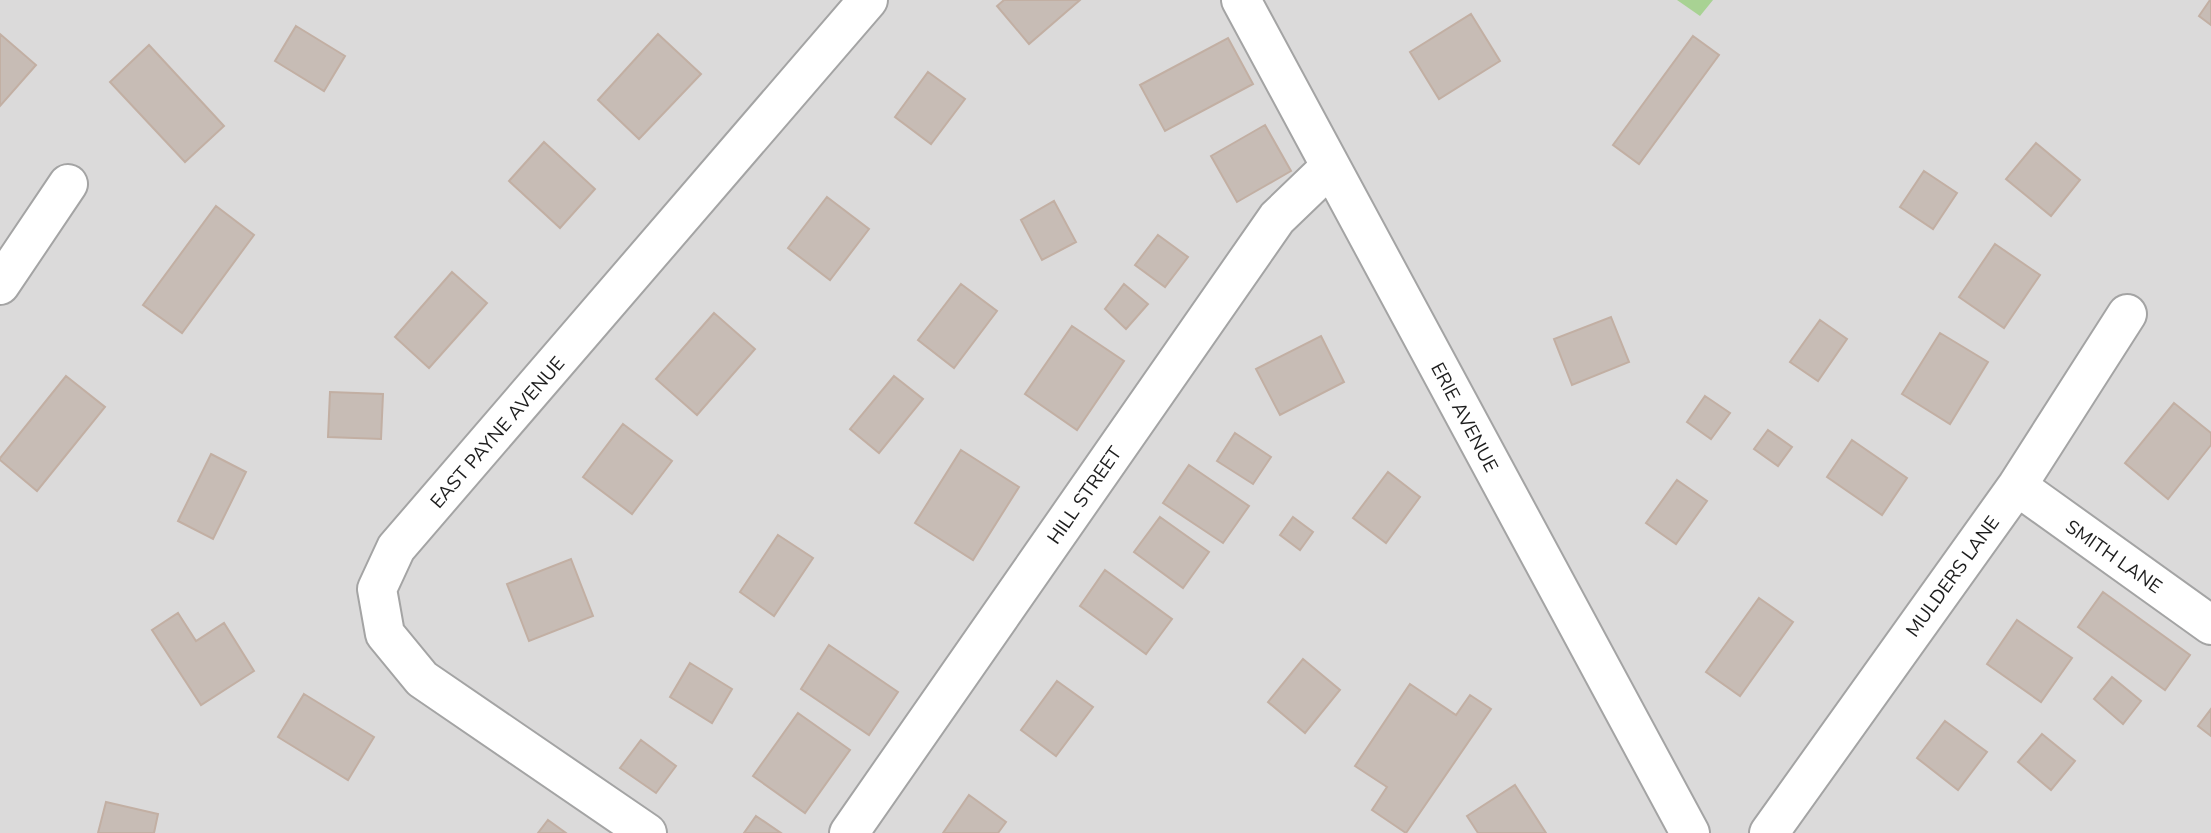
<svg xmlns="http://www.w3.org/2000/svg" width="2211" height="833" font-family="'Nunito Sans',sans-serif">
  <rect width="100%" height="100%" fill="#efeae2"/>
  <path fill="#dbdada" d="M0,0H2211V833H0Z"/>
  <path fill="#a8d293" d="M1677,0H1713L1700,16Z"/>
  <path fill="#c7bcb5" stroke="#c2afa3" stroke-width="2" d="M1004,0H1080L1029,44L997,6Z
    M2210,0H2211V25L2199,16Z
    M1471,14L1500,61L1439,99L1410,52Z
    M296,26L345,56L324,91L275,61Z
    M0,34L36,65L0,106Z
    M658,34L701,74L639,139L598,100Z
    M1693,36L1719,55L1639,164L1613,145Z
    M1228,38L1253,84L1165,131L1140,85Z
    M149,45L224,126L185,162L110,82Z
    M928,72L965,99L931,144L895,117Z
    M1265,125L1291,171L1237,202L1211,156Z
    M544,142L595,189L560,228L509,181Z
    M2036,143L2080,180L2051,216L2006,179Z
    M1924,171L1957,193L1933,229L1900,207Z
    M827,197L869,229L830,280L788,248Z
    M1054,201L1076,242L1042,260L1021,220Z
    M216,206L254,235L182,333L143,305Z
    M1158,235L1188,257L1165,287L1135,265Z
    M1995,244L2040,275L2004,328L1959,297Z
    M452,272L487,303L429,368L395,337Z
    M961,284L997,311L954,368L918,340Z
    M1124,284L1148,304L1126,329L1105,309Z
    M714,313L755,349L697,415L656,379Z
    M1611,317L1629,362L1572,385L1554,339Z
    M1820,320L1847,339L1818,381L1790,362Z
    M1072,326L1124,361L1077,430L1025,394Z
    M1940,333L1988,362L1950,424L1902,394Z
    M1321,336L1344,382L1280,415L1256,369Z
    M66,376L105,407L37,491L0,460V458Z
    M894,376L923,399L879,453L850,429Z
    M330,392L383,394L381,439L328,437Z
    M1705,396L1730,413L1711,439L1687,422Z
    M2174,403L2211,433V445L2168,499L2125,463Z
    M623,424L672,461L632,514L583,477Z
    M1768,430L1792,447L1778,466L1754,449Z
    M1235,433L1271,457L1253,484L1217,461Z
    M1852,440L1907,478L1882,515L1827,477Z
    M961,450L1019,487L973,560L915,523Z
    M211,454L246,472L213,539L178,521Z
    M1189,465L1249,506L1223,543L1163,503Z
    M1388,472L1420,497L1386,543L1353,518Z
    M1677,480L1707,501L1676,544L1646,523Z
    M1160,517L1209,552L1183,588L1134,552Z
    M1293,517L1313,532L1300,550L1280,535Z
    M778,535L813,558L774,616L740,592Z
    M571,559L593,616L529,641L507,584Z
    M1105,570L1172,619L1146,654L1080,606Z
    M2103,592L2190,655L2165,690L2078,627Z
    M1759,598L1793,622L1740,696L1706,672Z
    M178,613L196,641L224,623L254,671L201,705L152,630Z
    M2017,620L2072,658L2041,702L1987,664Z
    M829,645L898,692L869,735L801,689Z
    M1303,659L1340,690L1305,733L1268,702Z
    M690,663L732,689L712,723L670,697Z
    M2112,677L2141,701L2123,724L2094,699Z
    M1057,681L1093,707L1056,756L1021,730Z
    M1410,684L1456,715L1470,695L1491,709L1406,833L1372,810L1387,787L1355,766Z
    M304,694L374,737L348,780L278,737Z
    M2211,709V736L2198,726Z
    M798,713L850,750L805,813L753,776Z
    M1945,721L1987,752L1958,790L1917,758Z
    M2042,734L2075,761L2051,790L2018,762Z
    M641,740L676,766L656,793L620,768Z
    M1515,785L1546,833H1478L1467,816Z
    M969,795L1006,822L998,833H943Z
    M106,802L158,814L154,833H98Z
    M756,816L781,833H744Z
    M548,820L566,833H538Z"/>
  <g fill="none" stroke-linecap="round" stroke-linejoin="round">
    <defs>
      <path id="street" d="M1241,0L1690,833
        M0,285L68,184
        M2017,486L2211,625
        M647,833L422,679L385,634L377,589L396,548L868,0
        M849,833L1277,218L1330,167
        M1769,833L2017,486L2127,314"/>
    </defs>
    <use href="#street" stroke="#a4a4a4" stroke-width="42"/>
    <use href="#street" stroke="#fff" stroke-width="38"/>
  </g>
  <g text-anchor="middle" stroke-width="7" stroke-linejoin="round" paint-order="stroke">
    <g font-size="19" fill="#1d1d1d" stroke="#fff">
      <text transform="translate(1465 417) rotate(62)" y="7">ERIE AVENUE</text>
      <text transform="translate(497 432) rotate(-49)" y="7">EAST PAYNE AVENUE</text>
      <text transform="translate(1084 495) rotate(-55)" y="7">HILL STREET</text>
      <text transform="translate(2114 556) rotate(35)" y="7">SMITH LANE</text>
      <text transform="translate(1952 576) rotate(-54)" y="7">MULDERS LANE</text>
    </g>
  </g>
</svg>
